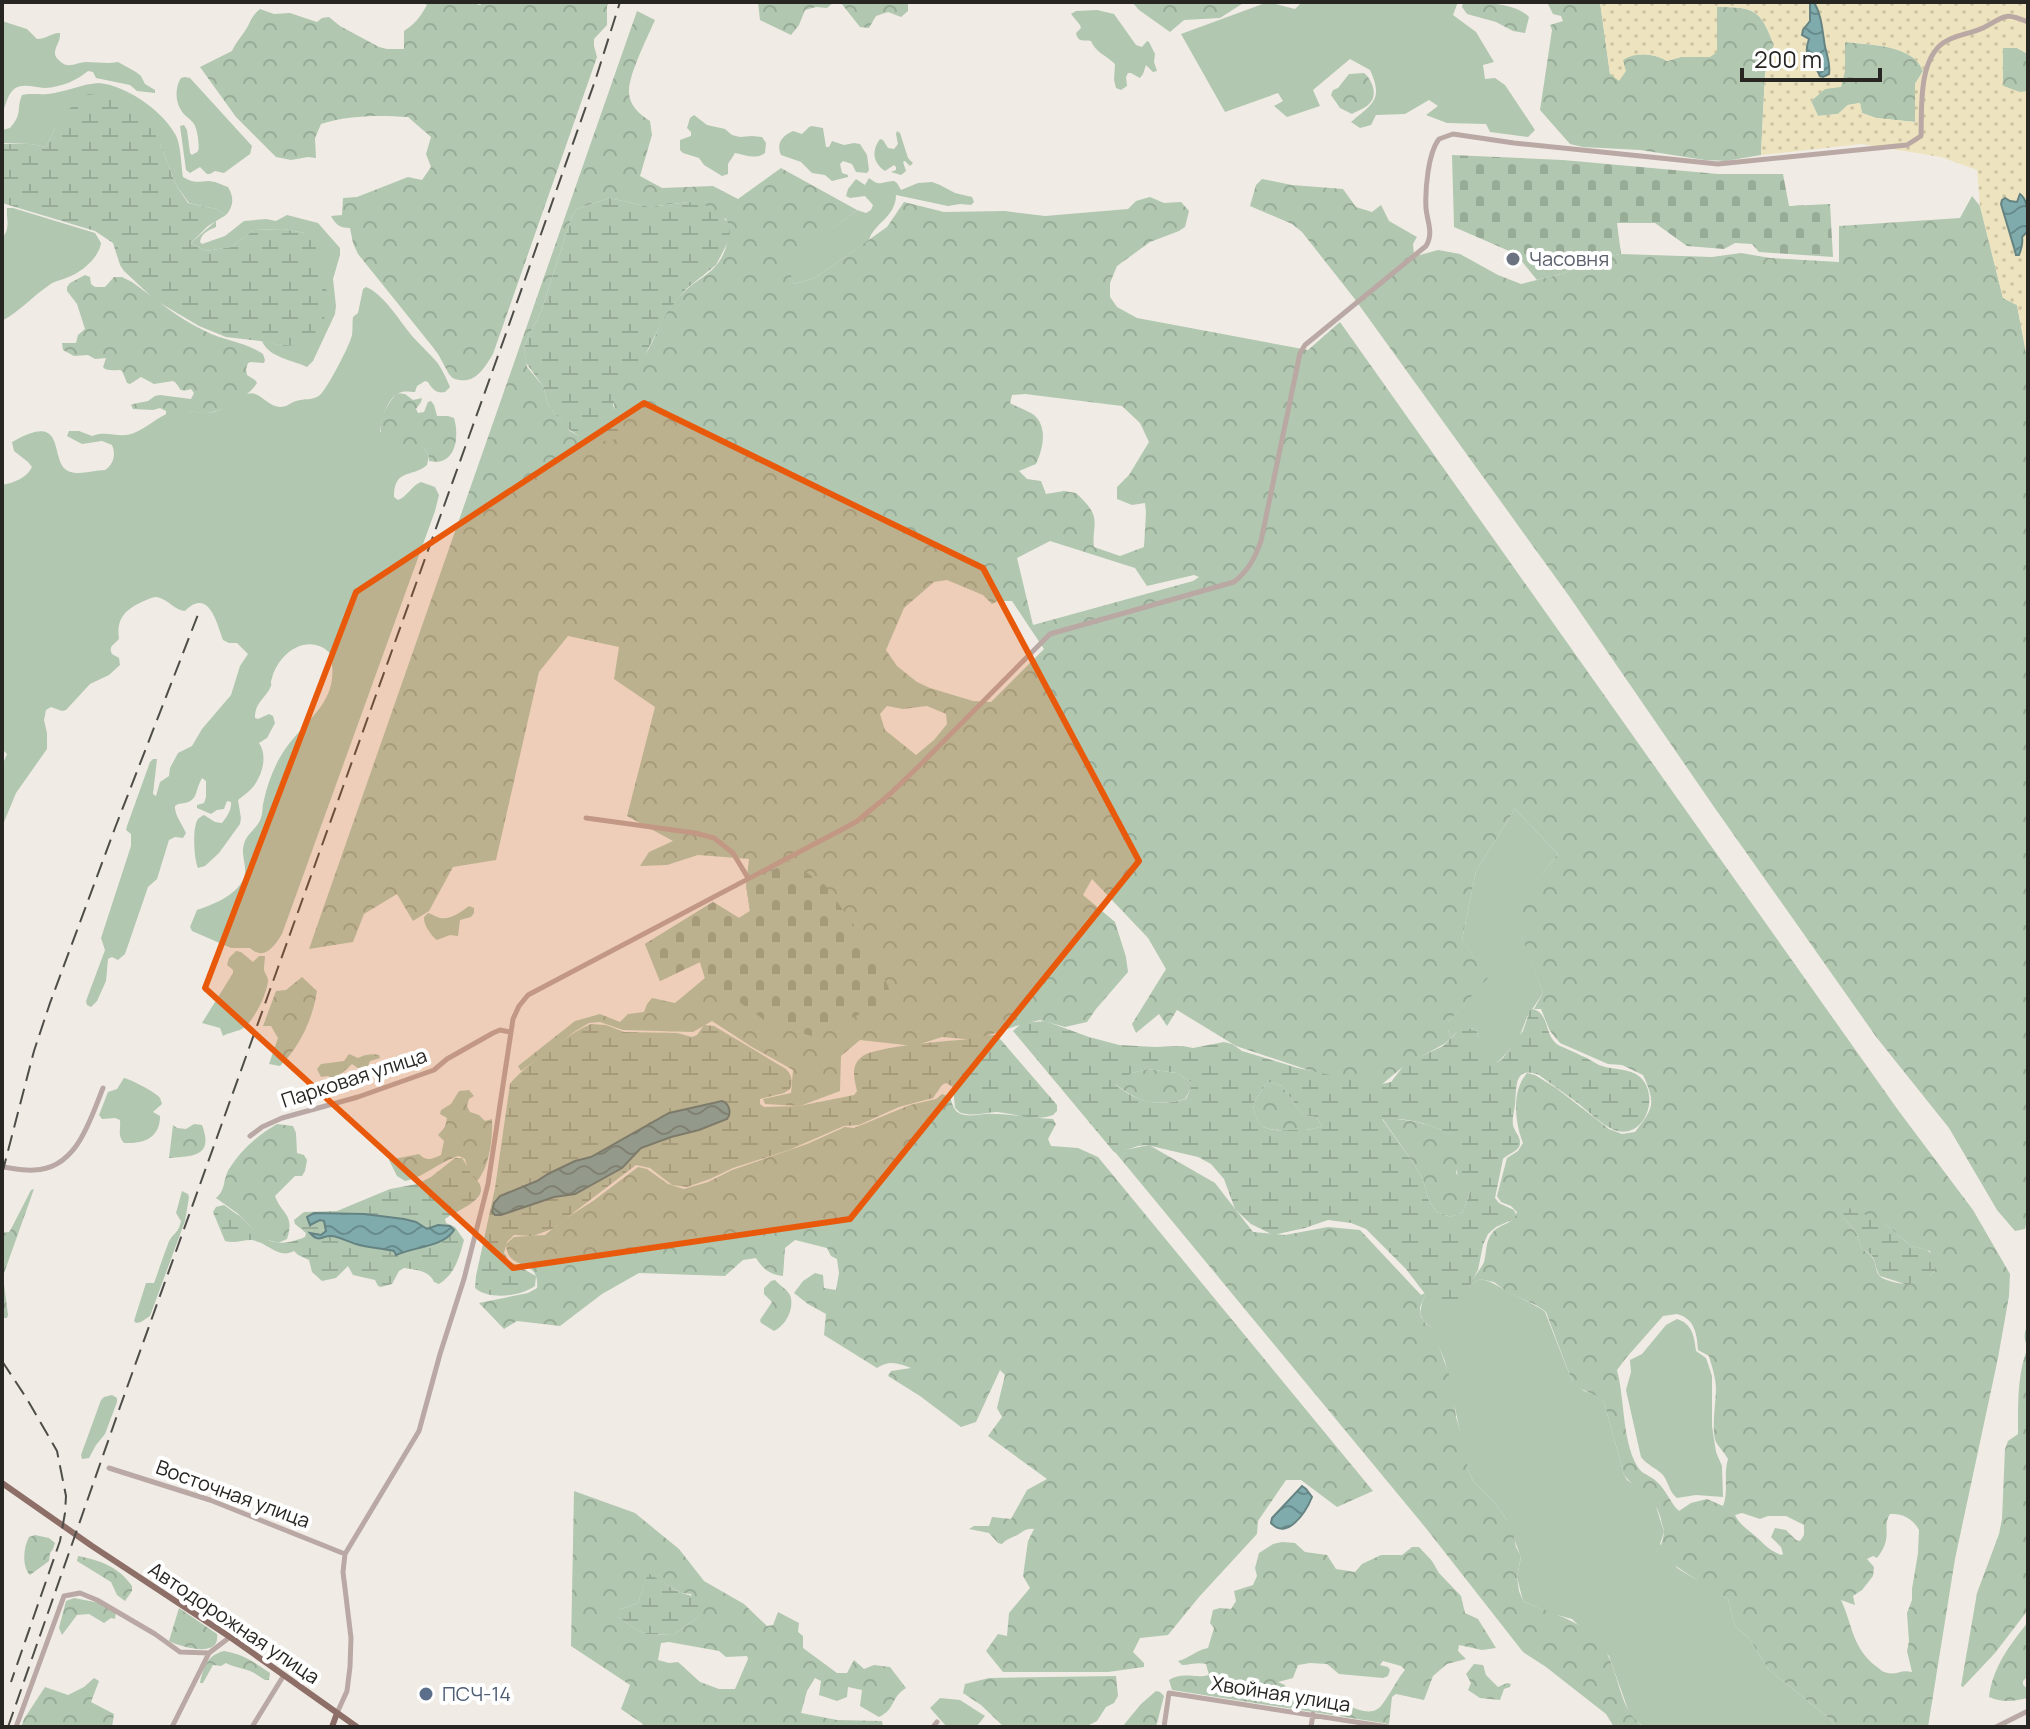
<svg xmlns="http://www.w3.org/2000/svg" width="2030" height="1729" font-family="Manrope,sans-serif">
  <defs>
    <pattern id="forest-crowns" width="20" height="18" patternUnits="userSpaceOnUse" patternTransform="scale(2)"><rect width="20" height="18" fill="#b1c7b0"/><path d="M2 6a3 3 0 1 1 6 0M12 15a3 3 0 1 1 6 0" fill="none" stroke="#98ab97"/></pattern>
    <pattern id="wetland-marsh" width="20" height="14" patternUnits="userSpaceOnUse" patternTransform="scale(2)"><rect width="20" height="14" fill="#b1c7b0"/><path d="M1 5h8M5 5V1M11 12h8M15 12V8" fill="none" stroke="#98ab97"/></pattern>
    <pattern id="sand-dots" width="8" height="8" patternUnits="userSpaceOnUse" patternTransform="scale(2)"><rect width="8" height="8" fill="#ede3be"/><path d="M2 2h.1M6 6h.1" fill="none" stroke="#cbc3a3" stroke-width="1.8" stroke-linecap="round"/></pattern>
    <pattern id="cemetery-stones" width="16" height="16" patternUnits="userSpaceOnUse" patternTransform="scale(2)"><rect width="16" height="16" fill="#b1c7b0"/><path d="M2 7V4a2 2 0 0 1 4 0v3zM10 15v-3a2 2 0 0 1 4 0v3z" fill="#98ab97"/></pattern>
    <pattern id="water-waves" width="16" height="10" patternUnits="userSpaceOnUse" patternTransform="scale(2)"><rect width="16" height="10" fill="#7fabac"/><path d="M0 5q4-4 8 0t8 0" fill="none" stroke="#688b8c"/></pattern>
  </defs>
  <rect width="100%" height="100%" fill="#f0ece5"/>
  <path fill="#b1c7b0" d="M1268,2L1295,9L1302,2H1458L1453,15L1476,32L1494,62L1483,65L1485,79L1495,78L1505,85L1535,130L1528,137L1490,132L1486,124L1447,123L1426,115L1438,106L1429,100L1405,114L1376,115L1371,125L1360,128L1351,122C1372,104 1384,100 1370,70L1350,59L1313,90L1320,106L1287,117L1274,106L1283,101L1278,93L1225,112L1181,34Z
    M1097,10L1114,14L1136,45L1142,47L1147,41L1149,42L1155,54L1154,62L1157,71L1153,72L1146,65L1143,74L1140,78L1131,73H1128L1126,77L1127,86L1121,90L1116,88L1114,80L1115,64C1107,56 1095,52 1091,41C1084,40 1078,43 1076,33L1081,28L1080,25L1071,14L1076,11Z
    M2,21L27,29L37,39C46,39 53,32 60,33C61,42 52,50 56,57C58,60 64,65 67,65C72,66 81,62 86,62C98,62 107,64 118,62L136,72L141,76L145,84L155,90V93L137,91L130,85L96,78L93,72L88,71C76,81 61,87 45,88C35,88 21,82 13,90C7,96 5,107 2,114Z
    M185,77L190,78L252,146L250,154L224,173L215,171L210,174H207L200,167L190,173L186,170L180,126L184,125L187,130L190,153L192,155C194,153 197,153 198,151C200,146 197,128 194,124C190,118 184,116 181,110C175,101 175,87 181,78Z
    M99,83C125,85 162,110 175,134C181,143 181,165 183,177C193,183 197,182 208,181C215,181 222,185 228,187C234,197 234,206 226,215L216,209L189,203L176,185L160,143L55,128L46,147L30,144L2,143V130L10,128C23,113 16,110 22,95C30,93 39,95 48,94C66,92 81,84 99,83Z
    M694,115L707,125L725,129L732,135L740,137L752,136L762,137L766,143L765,153C756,160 745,155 735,153L728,164V174L722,176L704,165L699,158L683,153L680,150V140L691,136V132L687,128L690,118Z
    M812,126L823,128L826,147H829L832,141L844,145L854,143L860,144L867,155L869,170L867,173L856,172L852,164L843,161L840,164L842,173L848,175V177L832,181L825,175L812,173L801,162L781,155C776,143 782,136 793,131L802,134L809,127Z
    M897,131L900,133L908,158L913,163L910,166L905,161L903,162L906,171L901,175L891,172L896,170V167L894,165L885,171C873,163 871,151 880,139L883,140L888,148L894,149L898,144L896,134Z
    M869,178C881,187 879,182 894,181L897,183L901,190L918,183L932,182L940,185L955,193L972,197L974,202L971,205L960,204L948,206L896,195C896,217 874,223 869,240L815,278L794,284L786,263L857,210L866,213L871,210L873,205L865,196L850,198L846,196L848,189L856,179L865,185Z
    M7,208H13L95,233L101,243C99,258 81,273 66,278C59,281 54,281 48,286C32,297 19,312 2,321V238C11,228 6,219 7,208Z
    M287,215L318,223L340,248V255L333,279L336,306L335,314L313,361L307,367C293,360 269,358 262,341L284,346L305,233L283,229L254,230L231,247L206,251L191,243L216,221V227C209,230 201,233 200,242L202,244L225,236L244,221L266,219L276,221Z
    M366,287C383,293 401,323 413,337C420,345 428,352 435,360C442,368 446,378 450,387L445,392C437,394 432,389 428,382L425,381L417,386L415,392C411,392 406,391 402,392C388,394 381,421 380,432L424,448L429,456L427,465C412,478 394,468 394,497L398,500C407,497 411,486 421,482L435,487L439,495L435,511L282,934C274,947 264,961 250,948H231L192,931L190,927L197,910C212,905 235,896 243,880C249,868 240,856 244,844C247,833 257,829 261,818C263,812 262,806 264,800C267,786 272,772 279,759C301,719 343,706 330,653C308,632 279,652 272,678C269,687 274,681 269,690C262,701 255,704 255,718L258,719L269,714L273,716L275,723L267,738L259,743C269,757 261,781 248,792C245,795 241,797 238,800L241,818L240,824L219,853L205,866L198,868C194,860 192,827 198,819C200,817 202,816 204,815L215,822L222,823C227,817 232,809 231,802L227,801L224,809L217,810L211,814L197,808V805L204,803L206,797V781L202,778C193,794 200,802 178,804L175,806C174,814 183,826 186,833L183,838L175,837L169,840L157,879L148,887L125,954L118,960L112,957L108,959L106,981L97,1001L91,1007L87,1005L86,1001L105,950L101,938L131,846V834L126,830L127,826L150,762L153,759H157L153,794L156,796L160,782L169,776L170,768L178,753L192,746L202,729L231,695L240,666L248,654L237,643H229L223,640C217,624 209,587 185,611C174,610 168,599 157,597C152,597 149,599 144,601C126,609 116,618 119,639C114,645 108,646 112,654L119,658L120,665L109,675L90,684L66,710L62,711L51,707L46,710L44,720L47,733V749L16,793L2,827V766L7,754L2,749V485C13,483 27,478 32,467L28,462L14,451L12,442C69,409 48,461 68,471C79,476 93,470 105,470C114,464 116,454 112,445L102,441L82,444L67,436L69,431H79L92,436C107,430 119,439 134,433C147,428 157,417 171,412C186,408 200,415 214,412C227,409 235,397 247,394C260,390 266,406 280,407C287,407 290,403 296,401C304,398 313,401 320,395C327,389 350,345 352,335C353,329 352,323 353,317L358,313L363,289Z
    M1515,809L1558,854L1513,911L1543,993L1527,1017L1519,1038L1501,1059L1495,1063H1488L1479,1054V1038L1476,1029C1466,1027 1457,1030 1451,1038L1448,1030V1022L1487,978L1462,940L1476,871Z
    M469,906L474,908V913L471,917L460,920L458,936L450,935L437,940C431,936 423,924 424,917L428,913C432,914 436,917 440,918C450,920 461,912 469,906Z
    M236,951L241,952L253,962L259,956H265C265,960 264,964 264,969C264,973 268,976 268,981C267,994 253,1024 240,1030C234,1032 228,1033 223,1036L220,1028L202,1023L233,973V970L227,965L229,958Z
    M124,1078C130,1079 157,1093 160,1098C161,1100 161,1102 162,1104L153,1112L160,1116C160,1138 144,1144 124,1143C117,1136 121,1129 120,1120L115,1118L102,1119L99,1115L108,1092L117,1089Z
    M182,1191L188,1194L189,1197L185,1221L150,1316L141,1322L136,1323L134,1321L146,1283H154C159,1270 163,1256 168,1244C172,1233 178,1235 181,1221L176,1213Z
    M1480,1279C1495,1282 1498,1287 1510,1293C1522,1299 1535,1304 1545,1312L1572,1381L1584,1391L1598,1395L1604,1402L1624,1475L1627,1480L1649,1495L1655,1503L1664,1532L1660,1544L1677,1568L1697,1580C1704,1593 1717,1592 1728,1599L1735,1626L1749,1638L1768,1669L1831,1720L1836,1727H1645L1631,1718L1609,1656L1572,1619L1550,1613L1523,1601L1517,1577L1521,1557L1507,1520L1494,1502L1473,1481L1468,1469L1445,1361L1430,1326C1417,1319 1420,1307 1425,1295L1465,1288Z
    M1677,1319C1693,1324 1694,1337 1696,1351L1706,1358L1712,1376V1426L1716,1452L1722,1466L1723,1497L1696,1495L1677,1498C1669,1492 1669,1483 1663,1475C1656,1468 1647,1465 1641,1457L1626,1390L1631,1372L1630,1360L1642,1354L1666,1325Z
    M112,1395L117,1398V1402L105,1434L96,1445L89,1458L82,1459L81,1455L101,1400L104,1397Z
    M940,1698L960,1700L985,1716L976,1727H947L930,1708Z"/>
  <path fill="url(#forest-crowns)" fill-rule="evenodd" d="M422,2H469L480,5L483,2H610L607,6V25L594,39V46L597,57L493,354C485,367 476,383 459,380C454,379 452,378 449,374C444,366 441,358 436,351L358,254L353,243L350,228C340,228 336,225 331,216L342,215L343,198L357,197L408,177L422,180L431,167L426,154L431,137L408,117C380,115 348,115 321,124L315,138L316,158L308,157L291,160L276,157L236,117L200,67L232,51C236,42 243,35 248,26C252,18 253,15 260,9L274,14L290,13L317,22L322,18L329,17L340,26L379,47L387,49H404V31C415,24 420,17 427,5Z
    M758,2H876L880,4L908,2V11L901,17L888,12L876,16L869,28L860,27L841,3L834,2L827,8L816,7L805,10L799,25L791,35L760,20Z
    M1132,2H1245L1220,18L1184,20L1170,32L1139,10Z
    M1463,2C1480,2 1517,3 1529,17L1525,33L1513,31L1496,22L1467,14L1462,7Z
    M1547,2H1600L1610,74C1615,68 1622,59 1629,56C1640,52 1658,55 1667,61L1681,57H1710L1717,7C1756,7 1760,10 1774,45L1765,74L1761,155L1726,161L1705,160L1640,150L1583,147L1570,144L1540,110L1552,30L1550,25L1563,21L1561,16L1553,14Z
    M637,11L655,20C648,36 628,76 629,92C629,105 639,114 650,121L652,135L640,176L662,188L713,186L738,199L781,168L857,210L787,263L794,284L815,278L887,227L904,202L944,212L1005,211L1045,216L1128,209L1136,201L1150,197L1164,203L1181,202L1189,211L1185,227L1179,231L1150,242L1117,266L1110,283V297L1117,307L1137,318L1308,350L1340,322L1898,1110L1973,1210L2010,1274L2009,1296L1998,1358L1955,1559L1928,1727H1836L1831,1720L1768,1669L1749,1638L1735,1626L1728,1599C1713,1590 1703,1600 1697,1580L1662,1557C1658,1547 1663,1543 1664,1532C1664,1530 1661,1521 1661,1519C1653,1491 1639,1494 1624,1475L1604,1402C1595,1391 1581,1393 1572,1381L1546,1312L1536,1305L1507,1292L1494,1282L1480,1279L1465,1288L1425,1295L1420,1307L1421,1317L1426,1324L1430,1326L1436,1338L1452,1383L1456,1417L1464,1444L1468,1469L1473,1481L1494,1502L1512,1527L1516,1547L1521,1556L1517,1577L1519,1591L1523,1601C1553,1615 1576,1617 1599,1642C1621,1666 1617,1714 1645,1727H1614L1606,1714L1546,1667L1523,1652L1425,1527L1115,1152L1149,1145L1215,1183L1253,1232L1285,1235L1328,1227L1360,1230L1421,1295L1429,1291L1465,1288C1471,1280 1480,1271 1484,1262C1487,1251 1485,1241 1493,1232C1502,1222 1512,1226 1517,1212L1511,1206L1501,1202L1497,1196L1507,1158L1518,1151L1523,1143C1515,1123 1511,1091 1527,1073L1535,1075L1556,1088L1609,1129L1622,1134L1635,1132C1654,1107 1656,1104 1643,1075L1622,1065L1608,1064L1560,1043L1550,1031L1541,1009H1534L1543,993L1512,911L1558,854L1515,809L1476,871L1462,940L1488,978L1448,1022V1030L1451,1038L1444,1044L1404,1066L1381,1085H1353L1236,1046L1177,1010L1167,1026L1159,1014L1136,1033L1132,1024L1166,969L1148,938L1092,879L1083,895L1115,922L1126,957L1128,972L1096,1009L1087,1022L1065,1027L1040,1020L1016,1026L975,1040L942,1037L914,1046L860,1040L841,1056L840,1091L800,1106L765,1104L763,1099L791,1093L793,1070L752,1047L712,1021L693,1032L623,1030L600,1022L589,1023L574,1032L521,1071L518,1066L575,1021L600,1014L620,1022L628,1014L644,1012L647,1004L652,998L675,1003L705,978L700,962L660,981L645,944L713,902L739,918L750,911L746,885L749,859L698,855L667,865L640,866L649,852L673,841L627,816L655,707L614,679L619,647L568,636L539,672L496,860L453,867L429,911L413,921L397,894L364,914L353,942L309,949ZM609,198L650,207L688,202L726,219C733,235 725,258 712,270C704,277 695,282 687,289C680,295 673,304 667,312C658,326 654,343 644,356C632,373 607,391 616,414L579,436L570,431L548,405L543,386L527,367L524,349L527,339L541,312L572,216L577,209ZM1025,394L1122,406L1140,423L1149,442L1129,475L1117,487V499L1132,505L1145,503L1146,512L1144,547L1120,556L1094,547C1092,536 1097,523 1093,514C1090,506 1082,499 1076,493L1064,491L1046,494L1041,481L1027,479L1019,471L1036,464C1043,449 1048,427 1034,415C1027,410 1017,407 1010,403L1012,395ZM1050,541L1135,568L1147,586L1194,575L1199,577L1193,581L1033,625L1017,558ZM947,580L983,595L992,604L998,601H1012L1044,649L991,702L973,701L930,688L917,682L897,666L886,650L904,608L934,582ZM887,706L903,709L927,706L946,714L947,724L934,740L916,755L885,730L880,714ZM1844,1218L1886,1225L1911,1246L1930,1251L1935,1271C1929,1278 1926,1276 1919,1279C1911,1282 1915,1283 1907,1284C1902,1284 1887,1281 1882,1278C1871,1271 1882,1258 1861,1249L1857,1234ZM1677,1314C1695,1319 1697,1334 1698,1350L1709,1356C1712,1367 1716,1378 1716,1389C1716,1403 1711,1431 1716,1442C1719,1448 1725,1453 1728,1459C1723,1475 1729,1491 1723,1506L1707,1499L1691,1503L1679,1511C1670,1503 1666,1489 1656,1481C1651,1476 1645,1475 1640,1470C1622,1447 1625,1399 1617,1370L1626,1358L1663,1316ZM1742,1513L1760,1519L1768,1516H1786L1804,1525V1535L1800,1541L1796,1540L1786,1530L1775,1528L1771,1537L1781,1547L1783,1554L1781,1555C1764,1547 1766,1545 1754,1535C1746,1528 1740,1525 1735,1515ZM1890,1514C1903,1513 1913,1519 1919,1530L1918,1553L1912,1589V1600L1907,1613L1909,1641L1907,1651L1912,1672C1901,1669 1897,1675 1888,1673C1882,1672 1881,1670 1877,1667C1852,1648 1853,1626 1841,1600L1855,1605L1853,1596L1862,1590L1873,1576L1874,1567L1867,1559L1873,1556L1877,1558C1881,1553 1885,1546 1886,1540C1888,1530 1884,1523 1890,1514Z
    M1844,42C1868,45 1914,44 1923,71L1915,84V122L1876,118L1862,113L1860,103L1848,105L1838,114L1818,116L1811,101L1845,71Z
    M2003,48H2017L2028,54V91L2021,93L2003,86Z
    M1364,73C1372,79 1378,95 1370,103C1366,108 1357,111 1352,114L1340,108L1331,95L1333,90L1338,88L1349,74Z
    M1262,179L1292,185L1343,189L1356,207L1372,212L1381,205L1389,221L1417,237L1413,244L1414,254L1420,255L1438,250L1460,254L1498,275L1521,284L1565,273L1587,260L1621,254L1712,257L1741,253L1770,258L1839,262V226L1960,218L1972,196L1980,206L2003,298L2017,305L2028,363V1216L2025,1229L2015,1231L1997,1210L1949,1128L1877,1038L1712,804L1569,596L1354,298L1302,232L1292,224L1250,206L1256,185Z
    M85,275L90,277L91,284L95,287H105L114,277H122L132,282C156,299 177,318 205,331C224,341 246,342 263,354L265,360L264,363L251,362L248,363L246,369L247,375L255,380L257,383C247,398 222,413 203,413C189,412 179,409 166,415V411L160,408L153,410L133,409L131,405L133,404L148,401L155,396L160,395L191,399L194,393L191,389C176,394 182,386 173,381L154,384L141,377L130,384L127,383C119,362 123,374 105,369L103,367L106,358L95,359L88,355L74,356L63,350L62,343H76L78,335L85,329L77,304L67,291V287L70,283Z
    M397,393L405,394L413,400L422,398L421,402L416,409L418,413L424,412L428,402L431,401L434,405L437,416H448L454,418C460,438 455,467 429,461V456L424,448C409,444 395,451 383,443C376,424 385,407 397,393Z
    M302,977L317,991C313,1018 300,1047 280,1066L269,1064L278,1038L271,1026H263L276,991L286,990Z
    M349,1054L358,1058C364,1055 373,1053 379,1055L380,1058L370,1061L365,1073L352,1064L340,1075L338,1083L328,1076L321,1077L317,1069L321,1064L344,1061Z
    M1147,1069L1177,1073L1191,1082L1190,1090L1185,1099C1154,1107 1139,1103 1114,1083L1132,1073Z
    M1271,1082L1282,1086L1303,1115L1316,1117L1322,1126C1310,1131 1302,1130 1290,1130C1267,1131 1256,1129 1253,1104L1266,1084Z
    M469,1090L474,1096L469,1099L467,1106L470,1112L479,1115L485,1121L492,1119C493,1140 489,1173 472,1186L465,1159L459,1156C440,1161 423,1178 405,1181L397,1176L389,1160L419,1154C427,1162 432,1159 441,1155L444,1141L438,1135L445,1127L447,1118L440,1114L441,1110L451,1104L459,1091Z
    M942,1094L950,1097C952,1102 953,1110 959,1113C966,1117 976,1115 984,1114C1006,1113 1030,1118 1053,1119L1056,1124L1048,1139L1051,1146L1078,1148L1098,1157L1373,1491L1337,1507L1301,1480H1286L1258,1521L1257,1534L1199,1597L1168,1635L1140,1638L1133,1652L1144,1663V1667L1108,1672H1003L986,1651L998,1634L1007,1636L1009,1613L1030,1588L1023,1576L1028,1541L1034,1529C1024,1528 1023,1533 1015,1536C1009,1539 1007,1539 1002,1544L998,1543L989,1533L969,1529L974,1526H989L992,1517L1011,1519L1027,1490L1047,1479L988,1436L1002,1417L997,1408L1005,1375L1000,1370L976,1422L961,1427L920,1396L888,1376L891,1371L911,1368C898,1363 889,1360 877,1368L824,1335L826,1314L808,1304L794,1293L803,1281L815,1273L823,1275L824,1288L836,1290L839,1273L837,1259L831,1256L827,1248L795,1240L785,1248L783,1276C770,1275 763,1269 756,1258L743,1260L725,1276L639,1273L602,1294L560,1326L517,1321L504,1329L479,1303L528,1293L537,1288C540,1256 507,1273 506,1244L514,1237L545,1235L563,1220L593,1201L638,1167L647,1169L668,1184L684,1189L708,1182L732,1170L807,1144L845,1127L854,1128L910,1105L936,1099Z
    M1382,1118C1408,1119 1440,1124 1461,1142L1460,1159L1456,1173L1470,1192L1463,1212L1451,1217L1437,1212L1429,1201L1423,1180L1414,1164Z
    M194,1124L202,1125C214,1157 193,1156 169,1158L173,1125L177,1128L186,1129Z
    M277,1124L293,1126L296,1133L297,1153L304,1155L307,1160L305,1171L302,1176H295L275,1196C282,1215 295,1214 287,1239L278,1243L262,1238L237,1213L216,1198C226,1190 223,1179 229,1169C241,1150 258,1135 277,1124Z
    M34,1189L3,1276L8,1315L7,1318H2V1233L9,1232L11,1229L31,1190Z
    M775,1280C780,1286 787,1289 790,1295C795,1308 786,1325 774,1331L761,1323L760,1320L772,1302L764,1294V1288L771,1281Z
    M2028,1324V1610L1995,1653L1963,1687L1961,1686L1977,1593L1999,1534L2002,1519L2005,1449L2008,1441L2018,1434C2018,1406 2017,1373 2028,1347C2023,1340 2024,1331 2028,1324Z
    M574,1491L635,1513L679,1549L704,1581L744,1604L767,1626L773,1625L778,1612L799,1623L798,1632L803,1636V1648L837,1673H847L854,1660L864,1669L874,1665L890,1667L906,1688C890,1698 896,1709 879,1717L860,1706L862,1690L848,1687L847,1697L837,1701L819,1695L821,1681L815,1678L807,1691L801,1713L837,1720L882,1721L883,1727H640L643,1724L621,1709L630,1685L571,1646ZM648,1574L681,1593L691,1594L698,1617L673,1635L646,1634L637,1630L618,1617V1610L638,1603ZM669,1642L719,1651L726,1657L747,1656L748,1659L735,1689H719L700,1682L678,1662L669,1663L658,1660L661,1643Z
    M35,1535L49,1538L55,1543L53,1549L50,1553L49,1561L30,1575C22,1567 23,1548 29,1537Z
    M1282,1542L1295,1543L1305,1552L1327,1555L1336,1569L1355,1572L1362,1564L1381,1555H1402L1412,1547H1419L1432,1561L1439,1573L1461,1596L1465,1613L1478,1619L1496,1648L1482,1650L1459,1645L1458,1651L1466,1659L1447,1664L1433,1676L1424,1700L1396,1694L1392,1697L1389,1724L1172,1690L1169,1680C1183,1671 1195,1679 1209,1675L1206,1664C1197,1662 1191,1665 1182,1665L1178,1661C1190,1658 1196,1650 1208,1648L1214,1628L1210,1623L1213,1610L1220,1608L1231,1609L1236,1601L1234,1591L1253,1585L1257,1576L1255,1568L1259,1553L1273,1544ZM1383,1661L1401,1666L1405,1670C1397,1679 1386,1702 1379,1708C1366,1719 1343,1701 1330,1698C1322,1697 1312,1698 1304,1695C1296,1693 1296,1689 1286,1691L1285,1685L1278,1682L1293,1678L1298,1665L1310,1663L1327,1664L1339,1674L1383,1678L1388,1676L1390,1670L1388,1667L1380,1665Z
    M78,1556C100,1560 119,1567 132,1586V1591L125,1601L117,1595L111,1582L77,1561Z
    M74,1598L100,1603L116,1612L115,1619L111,1618L104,1623L89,1614L77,1615L62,1635L59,1628L66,1601Z
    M179,1608L217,1634C221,1659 181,1647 169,1641Z
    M2028,1622V1676L2023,1681V1685L2028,1689V1698C2015,1701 2002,1703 1989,1697C1993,1667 2009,1646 2028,1622Z
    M224,1651C245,1655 252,1661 270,1673L269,1680H265C261,1678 258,1675 254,1673C245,1668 235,1668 226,1663L221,1666L213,1665L203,1683H200C203,1668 207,1655 224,1651Z
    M1474,1664L1483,1665L1486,1675L1498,1687L1507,1683L1511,1684L1510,1687L1504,1689L1500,1700L1480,1698L1468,1690L1471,1683L1466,1674Z
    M1116,1676L1118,1696L1114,1703L1106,1707L1097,1721L1085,1727H1004L981,1705L963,1693L965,1684L989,1678Z
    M94,1678L99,1681L91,1702L114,1714L112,1727H21L24,1719L45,1687L68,1695L84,1687Z
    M1156,1691L1160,1692L1164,1696L1156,1727H1122L1141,1704Z"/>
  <path fill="url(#wetland-marsh)" fill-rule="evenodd" d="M88,94L120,98L144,115L160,143L176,185L188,203L216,209L226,215L208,226L191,243L206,251L231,247L254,230L283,229L305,233L313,239L327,280L325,317L308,344L284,346L260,341L226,337L199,326L155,300L124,271L120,265L113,243L95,231L2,203V144H30L46,147L55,128L65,112Z
    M609,198L650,207L688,202L703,204L720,213L728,223L730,233L728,242L716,265L686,289L675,302L666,314L644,357L617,392L613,406L621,421L622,430L617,438L610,441H601L579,436L567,428L548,405L543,386L526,363L524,349L527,339L541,312L572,216L577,209Z
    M1532,1009C1551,1013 1543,1037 1560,1046C1567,1049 1575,1052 1582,1056C1588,1058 1593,1062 1599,1065C1611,1070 1630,1068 1640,1077C1661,1096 1644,1141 1614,1130C1601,1124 1590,1113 1579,1104C1566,1094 1552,1085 1539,1075C1513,1065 1517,1088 1515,1105C1514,1112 1512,1118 1513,1125C1514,1131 1520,1136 1520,1142C1521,1151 1509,1153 1503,1159L1495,1198L1499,1203L1514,1210L1516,1214L1514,1219L1496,1227L1488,1234L1483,1245L1478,1270L1456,1308L1446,1310L1432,1303L1406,1269L1366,1229L1351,1223L1328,1220L1305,1228L1273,1235L1251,1224L1240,1214L1235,1209L1224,1179L1211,1164L1198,1157L1147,1145L1138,1146L1117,1153L1114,1152L1013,1031L1022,1023L1045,1021L1089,1037L1119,1045L1155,1047L1183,1046L1193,1048L1224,1042L1232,1044L1242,1051L1298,1068L1377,1085L1391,1082L1405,1064L1443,1046L1459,1030L1465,1028L1476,1029L1479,1038V1054L1489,1063H1495L1502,1059L1523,1031L1530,1010ZM1147,1069L1177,1073L1191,1082L1190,1090L1186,1099C1156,1107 1138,1103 1115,1084L1132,1073ZM1271,1082L1282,1086L1303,1115L1316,1117L1322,1126C1310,1131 1302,1130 1289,1130C1267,1131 1256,1129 1253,1104L1266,1084ZM1382,1119C1406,1117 1442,1125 1460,1142C1460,1163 1449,1178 1470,1192L1463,1212L1451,1217L1437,1212L1429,1201L1423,1180L1414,1164Z
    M591,1024L606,1025L624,1032L677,1033L692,1037L697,1035L704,1025L714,1026L786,1069C792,1075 793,1081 790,1089L784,1093L760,1099V1104L764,1107L799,1106L854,1095L857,1091C854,1078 850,1065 863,1056C877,1046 949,1041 969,1039C978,1038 985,1035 994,1035L1001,1040L1057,1105V1111L1053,1115C1035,1122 1016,1114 997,1112C987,1112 976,1116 966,1114C959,1113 960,1112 955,1108L953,1087L946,1083L942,1085L933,1098L899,1107L859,1125L844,1126L789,1150L733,1168L710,1179L687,1187L672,1185L650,1168L636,1165L552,1229L533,1236L514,1235L507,1242L504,1253L509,1261L536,1276L535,1286C520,1297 488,1300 475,1288L476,1276L495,1188L510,1084C523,1067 571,1032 591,1024ZM722,1101L684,1133L641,1148L622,1168L576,1194L554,1197L500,1196L537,1181L548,1174L575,1161L591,1157L669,1113Z
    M455,1158H462C466,1163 468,1170 472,1175C474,1179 479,1181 480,1185C487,1201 455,1211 445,1219L446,1223L455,1227L464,1240C459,1258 455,1274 439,1284L434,1282C429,1270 416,1270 404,1268L399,1271L392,1284L381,1287L378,1286L375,1280L353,1275L348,1266L336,1278L322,1281L312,1272L309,1260L298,1255L294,1251C278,1260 267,1241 251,1240C242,1240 234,1244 225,1241L213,1212L216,1207L224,1205C230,1210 238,1214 244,1220C266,1242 275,1249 305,1237L306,1233L295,1224L294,1220L304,1212L337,1211L390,1189L417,1184L431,1177ZM314,1213L364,1214L404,1219L416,1222L427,1229L432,1227L450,1236L396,1255L394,1251L357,1244L332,1236L310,1235H321L326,1231L324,1221L320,1220L310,1225L309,1222Z
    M1846,1207L1862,1213L1886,1225L1911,1246L1927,1250L1935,1257V1271C1928,1279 1918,1280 1908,1285L1880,1276C1872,1263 1879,1256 1861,1249L1857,1234L1844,1218L1843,1211Z
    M648,1573C658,1579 667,1585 677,1591C689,1597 695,1592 701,1609L698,1617L673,1635L646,1634L637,1630L618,1617V1610L638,1603Z"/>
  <path fill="url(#sand-dots)" fill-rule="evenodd" d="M1600,2H1810V21L1803,30V37L1809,39C1802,58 1813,60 1820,76L1830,65C1828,57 1825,48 1824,39C1822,27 1821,14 1814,2H2028V54L2017,48H2003V86L2020,92L2028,91V230L2026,218L2028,204L2018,201H2010L2006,199L2001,204L2016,255L2022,238L2028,231V363L2017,305L2003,298L1980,206L1977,170L1941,157L1862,144L1761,155L1765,74L1774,45C1760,10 1757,7 1717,7V52L1710,57H1681L1667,61C1655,53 1635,52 1623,60L1626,71L1619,81L1610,74ZM1845,42C1868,44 1914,45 1923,71L1915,84V122L1876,118L1862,113L1860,103L1848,105L1838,114L1818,116L1811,101L1825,89L1841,87L1845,71Z"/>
  <path fill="url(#cemetery-stones)" d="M1452,155L1563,160L1718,174H1783L1789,206L1830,204L1833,257L1759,252L1752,244L1735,243L1724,249L1687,246L1655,223H1617L1621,254L1587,260L1565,273L1537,280L1516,254L1454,227Z
    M789,861L825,885L866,942L888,986L891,998L815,1037L770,1024L705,978L700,962L660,981L645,944L713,902L739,918L750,911L746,885Z"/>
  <path fill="url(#water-waves)" stroke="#658383" stroke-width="2" d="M1810,2H1814C1821,14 1822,27 1824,40C1825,52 1831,62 1829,74L1823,77L1820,76C1813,60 1802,58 1809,39L1802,35L1803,30L1810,21Z
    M2020,194C2030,201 2027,219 2028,231L2022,237C2023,243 2021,250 2019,255H2016L2015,251L2001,204L2002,200L2005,198L2010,201L2017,202Z
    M722,1101C729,1103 732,1113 727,1119L699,1130L671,1137L641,1148L622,1168L575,1194L554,1197L501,1215H495L492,1212L494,1203L500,1196L537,1181L548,1174L575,1161L591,1157L669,1113Z
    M314,1213L364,1214L404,1219L416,1222L427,1229L438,1225L450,1226L454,1230C444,1247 413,1247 396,1255L394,1251C381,1248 369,1248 356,1244C349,1242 340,1237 332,1236C321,1235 320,1244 310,1233L321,1235L326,1231L324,1221L320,1220L310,1225L307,1217Z
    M1302,1486L1306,1489L1312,1497C1306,1512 1287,1541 1271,1523L1272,1518Z"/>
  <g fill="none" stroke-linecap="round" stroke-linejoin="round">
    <path stroke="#baa8a4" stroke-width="5" d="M586,818L695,833L714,838L733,853L748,878
      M250,1136L262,1127L282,1118L358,1097L434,1070L447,1059L493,1033L500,1030L510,1032
      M2,1167C13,1168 23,1171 34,1170C77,1169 90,1120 103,1088
      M109,1468L210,1500L345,1554
      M337,1713L347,1691L350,1667L351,1638L343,1572L345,1554L419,1431L440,1354L464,1279L488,1184L513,1019L519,1006L528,995L856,822L890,794L921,764L1050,634L1234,582C1248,571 1255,558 1261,541L1300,353L1305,345L1426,246C1434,233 1427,221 1426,208C1425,190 1428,153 1439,139L1453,134L1514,143L1718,164L1907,145L1921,136C1922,110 1918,61 1943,43C1954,35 1970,34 1983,28C2005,17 2003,11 2028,22
      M16,1727L64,1596L80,1593L97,1600L155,1634L180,1652L209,1653
      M172,1727L209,1653L230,1637
      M252,1727L284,1675
      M933,1727L937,1722
      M1164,1727L1169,1693L1388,1727
      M1311,1727L1313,1714
      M1996,1727L2028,1711"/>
    <path stroke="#8e6f68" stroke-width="6" d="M2,1483L92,1546L230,1637L357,1727
      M332,1727L337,1713"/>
    <path stroke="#4e4d49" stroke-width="2" stroke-dasharray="16 8" stroke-linecap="butt" d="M2,1174L34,1051L50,1003L115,828L199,612
      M2,1361L27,1399L57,1451L66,1496L65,1513L60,1541L11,1682
      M8,1727L120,1407L504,339L596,78L620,2"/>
  </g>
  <path fill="#e8590c" fill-opacity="0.2" stroke="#e8590c" stroke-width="6" stroke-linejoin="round" d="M644,403L983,568L1139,861L850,1219L513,1268L205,988L356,592Z"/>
  <circle fill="#6b7280" stroke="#fff" stroke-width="3" cx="1513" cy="259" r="8"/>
  <circle fill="#5c6f8a" stroke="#fff" stroke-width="3" cx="426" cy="1694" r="8"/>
  <g text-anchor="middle" stroke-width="8" stroke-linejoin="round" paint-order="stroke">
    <g font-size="20" fill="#5b616d" stroke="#fff" text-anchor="start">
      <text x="1529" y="266">Часовня</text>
    </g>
    <g font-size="20" fill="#272623" stroke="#fff">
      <text transform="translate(354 1078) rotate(-18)" y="7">Парковая улица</text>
      <text transform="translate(233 1494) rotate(20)" y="7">Восточная улица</text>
      <text transform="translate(234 1623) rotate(34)" y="7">Автодорожная улица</text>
      <text transform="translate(1281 1694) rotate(9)" y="7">Хвойная улица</text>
    </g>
    <g font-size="20" fill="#4e5e75" stroke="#fff" text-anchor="start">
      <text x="442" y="1701">ПСЧ-14</text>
    </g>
  </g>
  <rect width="2030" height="1729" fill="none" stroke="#272623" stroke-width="8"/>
  <path d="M1742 68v12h138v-12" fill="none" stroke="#272623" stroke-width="4"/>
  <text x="1754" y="68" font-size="24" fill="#272623" stroke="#ffffff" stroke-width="6" paint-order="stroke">200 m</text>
</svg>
